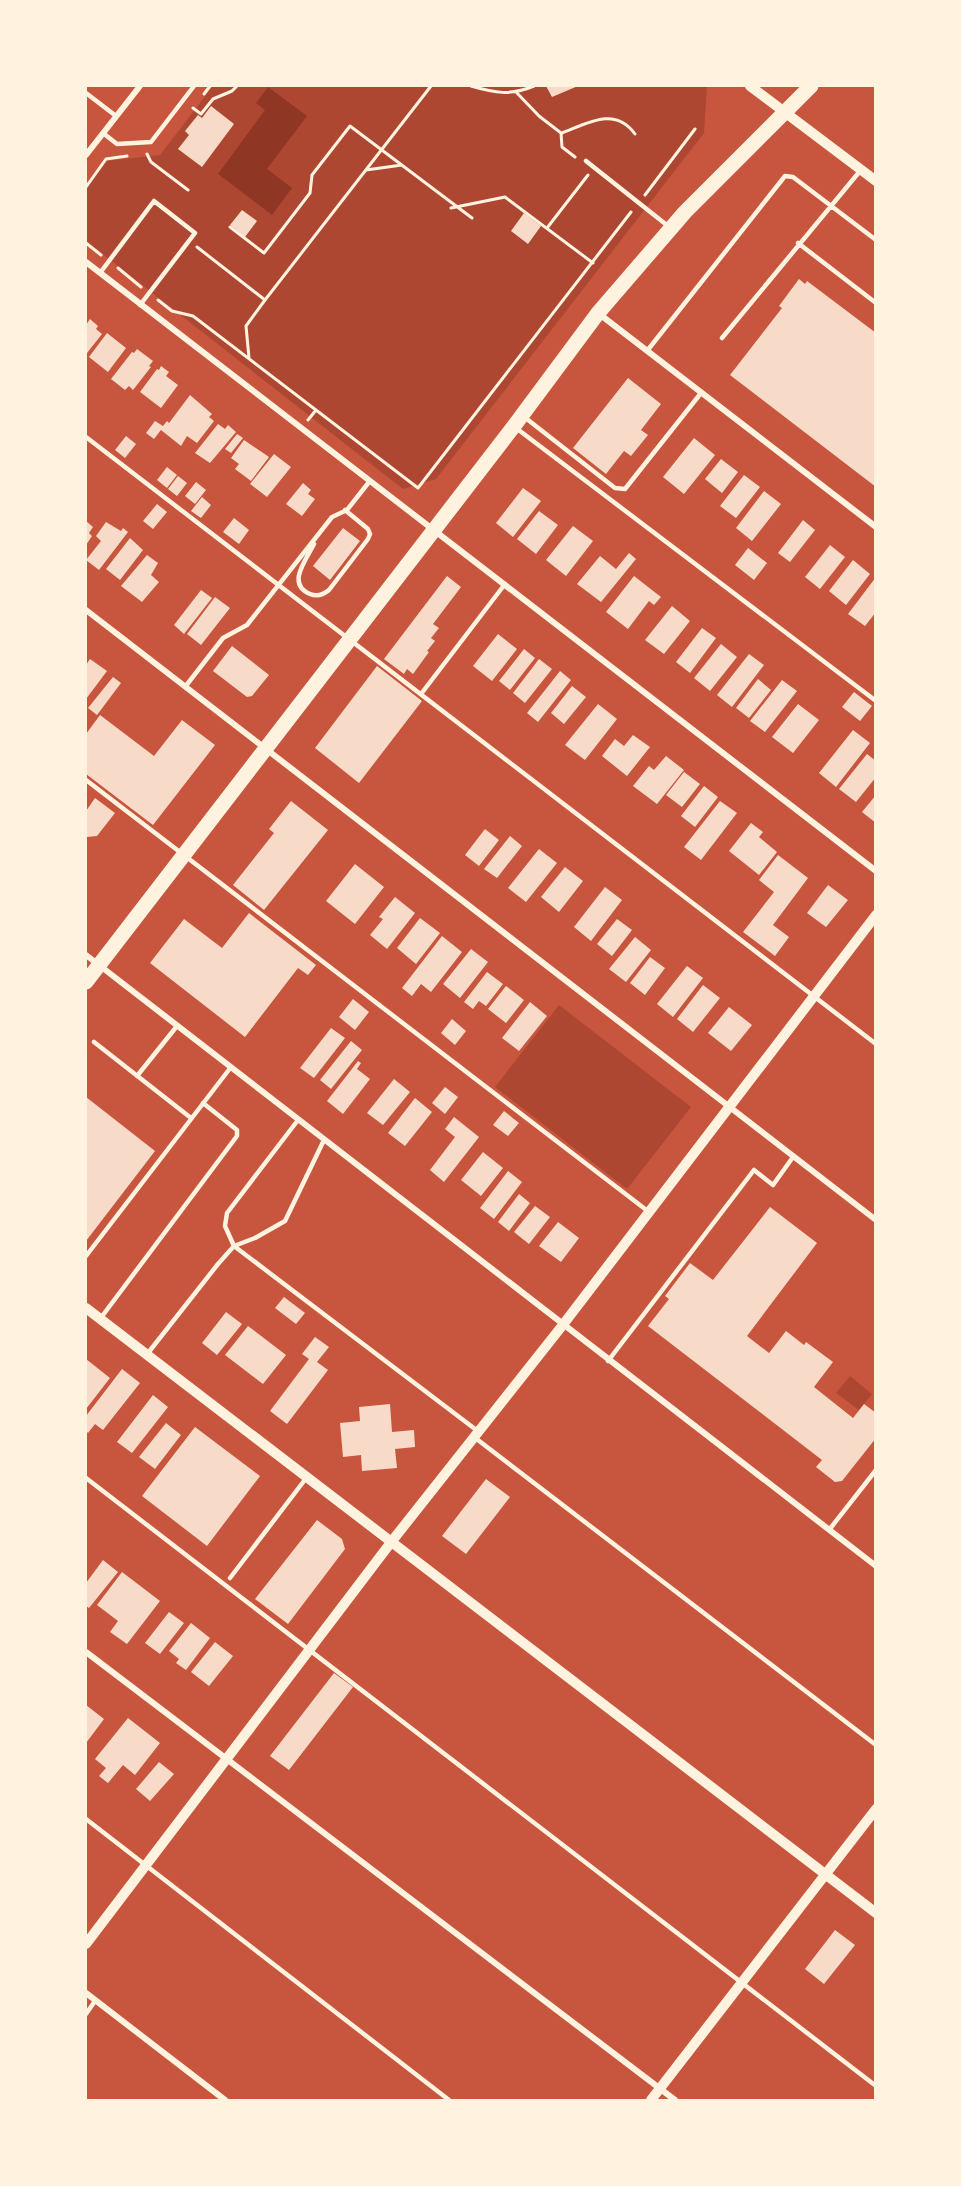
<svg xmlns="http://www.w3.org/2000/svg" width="961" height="2186" font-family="'Space Grotesk',sans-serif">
  <rect width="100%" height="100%" fill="#c8553d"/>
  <path fill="#ae4732" d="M213,86H707L704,133L436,479L403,489L86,241V190L107,161L160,155Z
    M559,1005L691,1107L627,1189L495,1087Z
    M850,1376L872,1394L859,1410L836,1393Z"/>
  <path fill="#8f3625" d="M268,87L307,116L267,169L292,188L272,215L218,174L265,110L256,103Z"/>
  <path fill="#f7dbc8" d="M546,86H578L552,97Z
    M211,106L234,124L202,167L178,149L189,135L185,131L198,115L202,118Z
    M242,210L257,221L245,237L230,225Z
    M524,213L541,226L528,244L511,231Z
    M799,279L805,284L807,281L876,333V487L730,375L782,308L779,306Z
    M90,319L98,326L96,329L102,334L87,353L86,352V325Z
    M107,333L126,348L108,372L89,357Z
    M137,349L153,361L149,366L151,367L133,390L129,386L125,390L111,379L132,352L134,353Z
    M161,366L169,372L166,376L178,385L161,408L140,392L157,369L159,370Z
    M628,378L661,404L641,430L648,435L631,456L624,451L606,474L573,448Z
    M190,395L212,414L209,417L214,421L197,443L187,436L181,446L161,430L154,439L146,433L155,421L163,426L167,421L169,423Z
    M218,424L225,429L228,425L236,432L210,463L195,453Z
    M237,434L243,438L231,453L225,449Z
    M126,436L136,444L125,458L115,450Z
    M694,438L715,455L684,494L663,477Z
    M244,440L269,457L251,481L235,469L239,464L231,458Z
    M274,454L291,467L267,497L250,484Z
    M721,459L738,472L722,493L705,479Z
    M167,467L177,475L167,488L157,480Z
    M744,475L760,487L736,518L720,506Z
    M178,476L187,483L177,496L168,489Z
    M196,482L206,490L195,504L185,496Z
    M303,483L311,490L308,494L315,499L302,516L286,504Z
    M523,488L541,501L513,537L496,523Z
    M764,491L781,504L752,541L736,528Z
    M202,497L211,505L201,518L191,511Z
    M157,504L167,512L153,529L143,521Z
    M539,511L558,525L536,554L517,539Z
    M234,518L249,530L239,544L223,532Z
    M803,520L815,530L790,562L778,553Z
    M86,521L93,527L89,533L92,536L86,545Z
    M106,522L121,531L123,528L128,532L99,570L86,560L101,541L96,536Z
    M573,526L593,541L566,576L546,560Z
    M343,528L360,541L330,580L313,566Z
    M130,538L143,550L120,580L106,569Z
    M830,545L845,557L820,589L805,577Z
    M748,548L767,563L754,580L735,565Z
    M629,553L636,559L601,602L577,584L600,556L616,569Z
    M147,555L158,563L151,575L159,582L142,602L121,586Z
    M853,560L870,574L846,605L829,591Z
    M447,576L461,587L433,624L439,628L431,638L435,641L427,651L429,652L413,674L407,669L404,674L384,659Z
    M634,576L661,597L654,605L649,601L628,629L606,612Z
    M876,577V612L865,626L848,614Z
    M201,590L212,598L184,634L174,625Z
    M215,597L230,608L201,645L187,634Z
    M672,606L690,621L664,654L645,640Z
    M702,628L716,638L690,673L676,662Z
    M498,634L517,649L492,681L473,666Z
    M721,644L737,657L710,691L694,678Z
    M232,646L269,675L252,696L247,697L213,671Z
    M524,649L535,658L510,690L499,681Z
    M749,654L764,665L732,707L717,695Z
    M90,659L107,671L86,699V665Z
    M539,659L552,669L525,703L513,693Z
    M377,666L422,701L359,783L315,748Z
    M560,671L571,680L538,722L527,713Z
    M113,677L121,683L97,715L88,708Z
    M758,679L771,690L749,718L736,708Z
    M782,680L797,691L765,732L750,721Z
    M572,686L586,697L564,724L551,713Z
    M854,692L872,706L860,721L842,707Z
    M598,704L617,719L585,760L565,745Z
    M798,704L819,720L793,753L772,737Z
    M100,715L154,756L182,720L215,745L153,825L86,774V734Z
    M853,730L870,743L836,787L819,773Z
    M633,735L650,747L627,776L602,756L615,739L624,746Z
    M867,754L876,761V777L856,802L839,789Z
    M666,756L684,770L657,804L633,786L649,766L654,770Z
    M684,772L700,784L682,807L666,795Z
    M704,786L718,797L695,827L681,816Z
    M876,795V823L862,812Z
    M95,798L115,813L97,836L87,837L86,811Z
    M291,801L328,830L264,910L233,885L274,833L269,829Z
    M720,801L737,813L701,860L684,847Z
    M751,823L763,832L759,837L777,852L759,875L729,851Z
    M485,829L499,840L479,866L465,855Z
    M510,836L522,846L497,878L484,869Z
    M539,849L557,863L526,902L508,888Z
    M778,855L808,878L773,925L789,937L775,956L743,932L774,892L759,880Z
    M355,864L384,887L355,924L326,901Z
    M565,867L583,881L559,912L541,897Z
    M828,885L848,900L826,927L807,913Z
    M605,887L622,900L591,941L574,927Z
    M395,897L415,913L387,949L370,935L383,919L379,917Z
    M249,913L316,965L308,975L298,968L245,1037L150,963L184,919L222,948Z
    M420,918L440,933L416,964L397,948Z
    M617,919L632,930L612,956L597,944Z
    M442,936L462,952L431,992L421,984L412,996L402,988Z
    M635,937L651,950L626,982L609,969Z
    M471,949L488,962L460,998L443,984Z
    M650,957L665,968L645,995L630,983Z
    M687,966L703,978L673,1017L657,1004Z
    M487,972L503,984L486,1006L479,1001L473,1009L464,1002Z
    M703,985L720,998L693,1032L677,1019Z
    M506,986L524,1000L506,1023L488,1009Z
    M353,999L369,1012L355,1030L339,1017Z
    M530,1002L547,1016L519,1051L502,1038Z
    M729,1007L752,1025L731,1051L708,1033Z
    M452,1019L466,1031L455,1045L441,1033Z
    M331,1028L345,1038L314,1078L300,1068Z
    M351,1041L362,1050L331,1089L320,1080Z
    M358,1061L361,1063L357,1069L370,1079L343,1114L327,1101Z
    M394,1079L410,1092L383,1125L367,1113Z
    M445,1087L458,1097L445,1114L432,1103Z
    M86,1097L155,1151L86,1241Z
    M415,1098L432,1112L405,1146L388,1133Z
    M504,1111L519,1123L508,1136L493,1125Z
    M454,1117L479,1137L444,1182L430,1170L455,1137L445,1129Z
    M483,1152L503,1168L481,1196L461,1180Z
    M508,1171L522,1182L494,1219L480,1208Z
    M519,1194L530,1203L509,1231L498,1222Z
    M535,1206L550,1217L529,1244L514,1232Z
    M770,1207L817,1243L747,1336L769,1353L786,1331L804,1345L806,1342L833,1362L814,1387L853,1418L864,1404L876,1413V1438L842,1481L835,1482L816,1467L822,1460L648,1326L669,1299L665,1296L690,1263L713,1280Z
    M558,1222L579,1238L561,1262L539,1246Z
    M284,1297L305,1313L296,1324L275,1308Z
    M226,1312L242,1324L217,1355L202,1343Z
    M248,1326L286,1355L263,1384L225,1355Z
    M315,1337L329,1347L317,1362L328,1370L287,1424L270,1411L309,1359L302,1354Z
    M86,1359L110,1378L86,1409Z
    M122,1369L140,1383L103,1430L95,1424L88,1433L86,1431V1416Z
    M153,1395L168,1407L132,1453L117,1442Z
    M390,1404L392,1432L414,1430L415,1447L395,1449L397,1468L362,1471L361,1455L343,1457L340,1423L360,1421L359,1407Z
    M166,1423L181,1435L155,1469L139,1457Z
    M195,1427L260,1476L207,1546L142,1496Z
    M486,1479L510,1497L466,1554L442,1536Z
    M317,1520L342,1539L345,1549L288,1624L255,1599Z
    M103,1560L118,1572L89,1608L86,1606V1583Z
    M122,1572L160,1601L127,1644L110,1632L118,1621L97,1605Z
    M169,1612L184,1623L160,1654L145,1643Z
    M191,1623L210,1638L186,1670L176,1663L179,1659L169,1651Z
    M215,1642L233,1656L209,1686L191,1672Z
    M334,1673L353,1687L289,1770L270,1756Z
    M86,1705L104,1719L86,1743Z
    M128,1718L160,1743L135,1775L123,1765L108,1783L99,1776L106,1768L95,1759Z
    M159,1762L174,1774L150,1801L136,1789Z
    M835,1930L855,1945L824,1984L805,1969Z"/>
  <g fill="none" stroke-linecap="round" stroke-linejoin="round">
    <path stroke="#fff3e0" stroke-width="3" d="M471,86C495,93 510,96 534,86
      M517,93L539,116L561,133L562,147L575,157
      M204,94L210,86
      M193,108L201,114L213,99L232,91L237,86
      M562,133C588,123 615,106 635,134
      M147,154L151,162L188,190
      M366,170L402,165
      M86,187L106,159L127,156
      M645,195L695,129
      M451,208L505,197L593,263
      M230,227L264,253L310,193L312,175L350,126L472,218
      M547,228L588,175
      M86,243L101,255
      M197,247L265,300L431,86
      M118,268L141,287
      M158,300L172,311L193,316L418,488L631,212
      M249,358L246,326L265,300
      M308,420L316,410"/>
    <path stroke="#fff3e0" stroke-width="4.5" d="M86,93L116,116
      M103,133L117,144L151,142L194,86
      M586,161L668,226
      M798,243L876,303
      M100,273L154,201L195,233L140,305
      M722,338L860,171
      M647,351L785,176L793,177L876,240
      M523,416L615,488L625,489L701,393
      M516,428L876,701
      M86,437L876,1044
      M314,544C306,560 286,584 310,594C317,597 323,595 329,590L368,539L370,534L368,529L345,510
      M185,687L223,638L247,625L332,517L347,510L369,482
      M421,694L505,584
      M86,780L649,1212
      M94,1042L191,1118
      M137,1076L177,1026
      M298,1120L227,1213L225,1226L234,1246L255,1238L285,1221L324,1140
      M86,1256L231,1067
      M100,1319L237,1136V1130L203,1103
      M148,1353L218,1264L234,1246L479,1432
      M608,1361L754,1170L773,1185L793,1157
      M474,1437L876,1745
      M86,1478L876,2086
      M829,1530L876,1470
      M230,1578L307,1477
      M86,1819L449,2100
      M86,2014L95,2001"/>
    <path stroke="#fff3e0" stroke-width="6" d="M86,155L140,86
      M86,262L876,871
      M598,313L876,527
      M86,610L876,1220
      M86,955L876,1566
      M86,1652L675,2100
      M86,1993L225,2100"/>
    <path stroke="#fff3e0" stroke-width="10" d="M750,86L876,181
      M86,1308L876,1913
      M86,1944L392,1541L562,1326L876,915
      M651,2100L876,1809"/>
    <path stroke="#fff3e0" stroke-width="15" d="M86,982L514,426L598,313L685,212L811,86"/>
  </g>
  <rect width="961" height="2186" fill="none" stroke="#fff3e0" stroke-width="174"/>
</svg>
